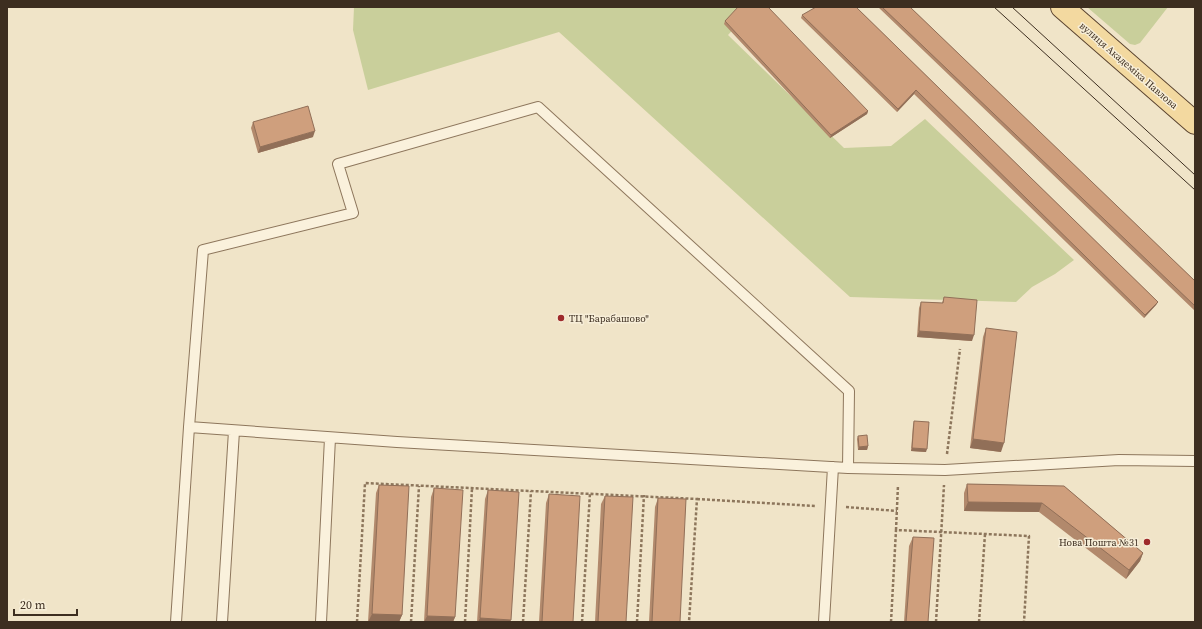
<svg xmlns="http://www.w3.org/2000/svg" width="1202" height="629" font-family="'Source Serif 4',serif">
  <rect width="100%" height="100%" fill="#f0e4c8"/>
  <path fill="#c9cf9b" d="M354,7H754L728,35L844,148L891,146L925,119L1074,260L1055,274L1032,287L1016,302L850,297L559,32L368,90L353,30Z
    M1087,7H1168L1140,43L1135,45L1130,44Z"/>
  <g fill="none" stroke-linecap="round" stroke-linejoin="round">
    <defs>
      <path id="service" d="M189,427L203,250L353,213L338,164L538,107L849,391L848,468
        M176,622L189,427L397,442L848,468L945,470L1119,460L1195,461
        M222,622L234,431
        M321,622L330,438
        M824,622L833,467"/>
      <path id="primary" d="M1062,7L1195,123"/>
    </defs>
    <use href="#service" stroke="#8d765c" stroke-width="12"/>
    <use href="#primary" stroke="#5b4430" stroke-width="24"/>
    <path stroke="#8d765c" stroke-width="2.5" stroke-dasharray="3 2" stroke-linecap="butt" d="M947,454L960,349
      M697,499L815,506
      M846,507L897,511
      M896,530L898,485
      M357,622L365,483L697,499L689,622
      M411,622L419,486
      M465,622L472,488
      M523,622L531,491
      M582,622L590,493
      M637,622L644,495
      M891,622L896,530L1029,536L1024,622
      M936,622L944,485
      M979,622L985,534"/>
    <use href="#service" stroke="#faf1dc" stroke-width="10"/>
    <use href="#primary" stroke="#f3d9a0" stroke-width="22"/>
    <path stroke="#3d2e20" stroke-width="1" d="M994,7L1195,190
      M1012,7L1195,175"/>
  </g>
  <path fill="#b2896c" d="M856,7L1158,302L1156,305L1144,318L914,94L897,112L801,18L802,15Z
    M878,7H910L1195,281V311Z
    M725,21L868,111L867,114L830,138L724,24Z
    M253,122L313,137L258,153L251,128Z
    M944,297L972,341L917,337L919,308L921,302L942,303Z
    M986,328L1001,452L970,448L983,337Z
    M914,421L926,452L911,451L913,425Z
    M858,436L868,446L867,450H858L857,439Z
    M967,484L1064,486L1143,553L1140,561L1126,579L1039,512L964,511V493Z
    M379,485L402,615L399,622H368L376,493Z
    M434,488L455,617L453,622H424L431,497Z
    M488,490L510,622H477L485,499Z
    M549,494L573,622H539L546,503Z
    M605,496L626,622H595L601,504Z
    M658,498L680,622H649L655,507Z
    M913,537L928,622H904L909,546Z"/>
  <path fill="#916f58" d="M916,90L914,94L897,112L898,109Z
    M868,111L867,114L830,138L831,135Z
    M315,131L313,137L258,153L260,147Z
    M1158,302L1156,305L1144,318L1145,315Z
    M919,331L974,335L972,341L917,337Z
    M973,439L1004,443L1001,452L970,448Z
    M868,446L867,450H858L859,447Z
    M912,448L927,449L926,452L911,451Z
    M968,502L1042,503L1039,512L964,511Z
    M1143,553L1140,561L1126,579L1129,570Z
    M372,614L402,615L399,622H368Z
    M427,616L455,617L453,622H424Z
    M480,618L511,620L510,622H478Z"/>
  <path fill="#cf9f7d" stroke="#916f58" d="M738,7H768L868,111L831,135L725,21Z
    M816,7H856L1158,302L1145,315L916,90L898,109L802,15Z
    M882,7H910L1195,281V306Z
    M308,106L315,131L260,147L253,122Z
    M944,297L977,300L974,335L919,331L921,302L943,303Z
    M986,328L1017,332L1004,443L973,439Z
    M914,421L929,422L927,449L912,448Z
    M867,435L868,446L859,447L858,436Z
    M967,484L1064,486L1143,553L1129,570L1042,503L968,502Z
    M379,485L409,486L402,615L372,614Z
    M434,488L463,490L455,617L427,616Z
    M488,490L519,492L511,620L480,618Z
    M549,494L580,496L573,622H542Z
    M605,496L633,497L626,622H598Z
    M658,498L686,499L680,622H652Z
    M913,537L934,538L928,622H906Z"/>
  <g fill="#9e2a2b" stroke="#f7eed8" stroke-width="1.5">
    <circle cx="561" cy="318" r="4"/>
    <circle cx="1147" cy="542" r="4"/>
  </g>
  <g text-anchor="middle" stroke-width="3" stroke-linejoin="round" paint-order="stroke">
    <g font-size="10" fill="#3d2e20" stroke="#f7eed8">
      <text transform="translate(1129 65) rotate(41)" y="4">вулиця Академіка Павлова</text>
    </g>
    <g font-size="10" fill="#3d2e20" stroke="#f7eed8" text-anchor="start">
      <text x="569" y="322">ТЦ "Барабашово"</text>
      <text x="1139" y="546" text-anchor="end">Нова Пошта №31</text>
    </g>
  </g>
  <rect width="1202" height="629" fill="none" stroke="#3d2e20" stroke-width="16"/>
  <path d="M14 609v6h63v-6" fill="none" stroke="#3d2e20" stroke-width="2"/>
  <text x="20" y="609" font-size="12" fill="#3d2e20" stroke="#f7eed8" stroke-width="3" paint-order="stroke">20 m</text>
</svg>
